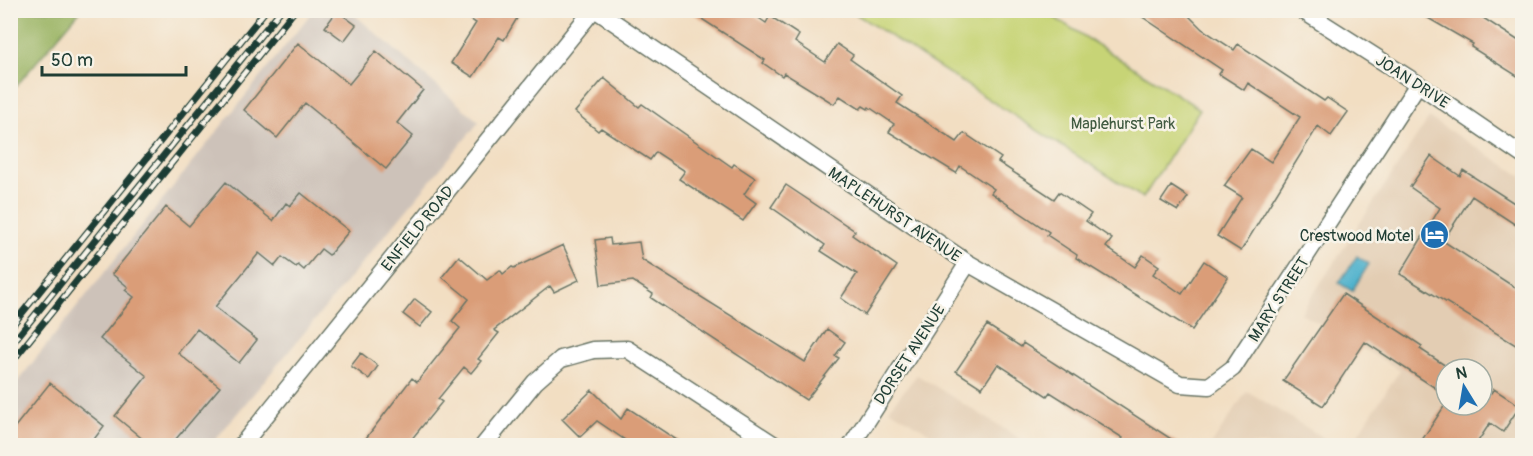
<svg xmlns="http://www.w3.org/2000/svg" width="1533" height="456" font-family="Pangolin,sans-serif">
  <rect width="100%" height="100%" fill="#f7f3e8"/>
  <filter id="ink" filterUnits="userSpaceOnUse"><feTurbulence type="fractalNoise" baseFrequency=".0167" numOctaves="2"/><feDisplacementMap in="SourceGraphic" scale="12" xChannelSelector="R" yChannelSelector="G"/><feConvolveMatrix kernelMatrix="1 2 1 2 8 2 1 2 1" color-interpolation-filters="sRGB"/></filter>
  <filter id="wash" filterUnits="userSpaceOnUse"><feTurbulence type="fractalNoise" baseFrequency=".008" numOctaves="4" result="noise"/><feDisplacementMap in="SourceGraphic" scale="24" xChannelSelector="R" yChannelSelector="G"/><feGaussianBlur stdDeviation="1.35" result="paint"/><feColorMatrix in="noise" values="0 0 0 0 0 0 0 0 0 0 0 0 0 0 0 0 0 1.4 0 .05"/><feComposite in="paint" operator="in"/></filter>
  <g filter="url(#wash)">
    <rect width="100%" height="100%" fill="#f2dec2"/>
    <path fill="#e3cdb3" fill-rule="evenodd" d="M1429,118L1522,176V445H1351L1400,370L1301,313ZM1446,369H1482V405H1446Z
      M917,375L1022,440L1030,445H950L889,409Z
      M1247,391L1335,445H1211Z"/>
    <path fill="#cdc2b9" d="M313,11H350L479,122L211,445H11L10,391Z"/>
    <path fill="#c7d476" stroke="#738855" stroke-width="1.5" d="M851,11H1044L1200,109L1143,198Z"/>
    <path fill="#9db667" stroke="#5e7a4e" stroke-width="1.5" d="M11,10L80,11L11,92L10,11Z"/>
    <path fill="#4db1cc" stroke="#367780" stroke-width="1.5" d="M1357,256L1369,264L1352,291L1339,283Z"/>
    <g id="blocks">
      <path fill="#da9d78" d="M456,10H522L504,40L499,37L473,77L451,63L476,23Z
        M688,10H747L766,23L770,16L799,35L795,42L825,62L837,44L853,55L850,59L902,96L897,103L957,142L964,133L1001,158L998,162L1054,199L1059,192L1091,214L1086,221L1112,239L1106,247L1135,267L1143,255L1159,266L1153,274L1182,294L1204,261L1228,277L1192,330L1076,258L1077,255L1047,235L1049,232L991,193L994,189L960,166L956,173L889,132L894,124L869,107L868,109L863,106L860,109L840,96L834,104L784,73L782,76L763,63L765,60Z
        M1132,10H1183L1202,29L1234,50L1238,44L1324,101L1327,98L1348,112L1331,136L1318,126L1241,251L1217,236L1242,197L1224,186L1251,149L1271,162L1300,117L1248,83L1244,90L1219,74L1222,70Z
        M1414,10H1471L1522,43V79L1471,47L1473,44Z
        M337,11L356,25L344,41L325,27Z
        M298,43L349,84L376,51L423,90L397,123L413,136L386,169L305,103L277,138L244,110Z
        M604,78L639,107L642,104L732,167L734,164L755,178L744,194L756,203L743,221L679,179L685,171L656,152L650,160L601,128L598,131L575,112Z
        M1431,156L1460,176L1463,170L1522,208V229L1472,196L1443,241L1522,292V349L1400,274L1440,208L1410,187Z
        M226,182L273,221L286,203L290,206L301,193L349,231L329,255L321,249L304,270L298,265L296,267L282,257L275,266L259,253L215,307L257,340L239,363L197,329L178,353L220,387L170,446H151L115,416L147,376L100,339L134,297L125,290L128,287L112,274L166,207L189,226Z
        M786,185L855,231L852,235L897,266L865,315L841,298L857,274L821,251L825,245L771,207Z
        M1171,186L1188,197L1178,211L1161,201Z
        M610,238L611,245L639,242L642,260L805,362L827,329L845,342L835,356L839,358L806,400L651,298L653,294L633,281L601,285L595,240Z
        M563,245L579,280L554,292L550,286L494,330L499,333L478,359L481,361L471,373L464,367L438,399L442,402L406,446H360L412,378L417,382L460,328L452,321L469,299L442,277L459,256L487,280L500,270L503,274L512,267L514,268Z
        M1343,294L1422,346L1420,349L1446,366V395L1365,342L1323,406L1283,381Z
        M415,299L432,312L420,327L403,314Z
        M987,325L1021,347L1023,343L1182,446H1118L1123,438L1050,392L1047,396L998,364L982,388L956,371Z
        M361,353L378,366L369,379L351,366Z
        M50,383L104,426L89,446H10V433Z
        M1482,386L1491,393L1494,389L1520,406L1503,432L1490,423L1475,446H1418L1445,405H1482Z
        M592,390L621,419L628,408L686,446H634L597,421L580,437L562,419Z"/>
    </g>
  </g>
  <g filter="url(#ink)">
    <use href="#blocks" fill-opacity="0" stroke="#697566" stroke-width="1.5"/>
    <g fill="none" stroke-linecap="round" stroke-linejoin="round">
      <defs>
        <path id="street" d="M596,10L968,263L1180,384L1209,386L1233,368L1418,84
          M1302,10L1418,84L1522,155
          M241,446L593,10
          M483,446L535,382L561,359L593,350L627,349L776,446
          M851,446L968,263"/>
      </defs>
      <use href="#street" stroke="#697566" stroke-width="19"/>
      <use href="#street" stroke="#fff" stroke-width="16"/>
      <defs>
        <path id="rail" d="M10,328L266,10
          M10,346L281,10
          M10,364L295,10"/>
      </defs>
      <use href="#rail" stroke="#1f3d34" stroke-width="7"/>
      <use href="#rail" stroke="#f7f3e8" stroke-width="4.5" stroke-dasharray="14" stroke-linecap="butt"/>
    </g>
  </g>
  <defs>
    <symbol id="hotel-disc" viewBox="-11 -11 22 22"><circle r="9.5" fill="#1f6fb2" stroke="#f7f3e8"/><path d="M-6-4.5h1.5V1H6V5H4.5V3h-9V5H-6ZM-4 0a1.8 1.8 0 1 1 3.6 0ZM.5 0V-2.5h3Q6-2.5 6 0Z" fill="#fff"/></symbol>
  </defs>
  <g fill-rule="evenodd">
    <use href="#hotel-disc" x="1418" y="218" width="33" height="33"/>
  </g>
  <g text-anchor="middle" stroke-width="5" stroke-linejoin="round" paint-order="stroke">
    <g font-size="16" fill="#1f3d34" stroke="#f7f3e8">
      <text transform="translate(1413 81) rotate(33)" y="6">JOAN DRIVE</text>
      <text transform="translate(895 214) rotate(34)" y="6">MAPLEHURST AVENUE</text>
      <text transform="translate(417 228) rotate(-51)" y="6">ENFIELD ROAD</text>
      <text transform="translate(1278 299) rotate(-57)" y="6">MARY STREET</text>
      <text transform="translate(909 354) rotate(-57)" y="6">DORSET AVENUE</text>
    </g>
    <g font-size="16" fill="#415b41" stroke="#f7f3e8">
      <text x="1123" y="129">Maplehurst Park</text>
    </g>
    <g font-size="16" fill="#1f3d34" stroke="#f7f3e8" text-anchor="end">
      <text x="1414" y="241">Crestwood Motel</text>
    </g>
  </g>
  <rect width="1533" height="456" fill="none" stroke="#f7f3e8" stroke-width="36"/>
  <g transform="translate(1464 387) rotate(349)"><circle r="28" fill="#f7f3e8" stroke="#a1aaa0" stroke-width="1.5"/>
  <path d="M0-4.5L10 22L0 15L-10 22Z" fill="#1f6fb2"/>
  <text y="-9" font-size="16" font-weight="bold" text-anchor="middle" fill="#1f3d34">N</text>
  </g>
  <path d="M42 66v9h144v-9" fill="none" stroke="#1f3d34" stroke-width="3"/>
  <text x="51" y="66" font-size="18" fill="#1f3d34" stroke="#f7f3e8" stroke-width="4.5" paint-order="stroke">50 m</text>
</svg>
